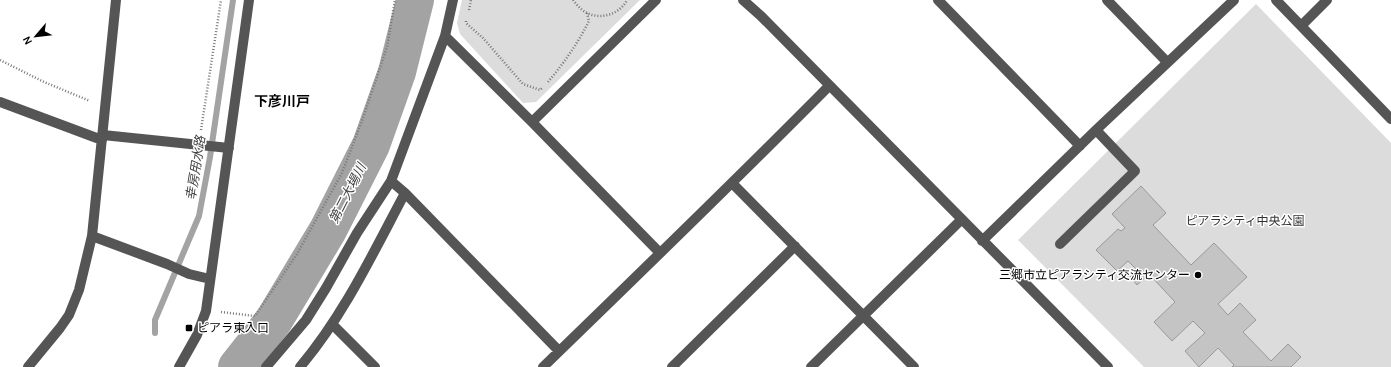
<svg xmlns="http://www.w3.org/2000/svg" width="1391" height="367" font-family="Karla,'Noto Sans JP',sans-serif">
  <rect width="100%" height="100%" fill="#fff"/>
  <path fill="#dcdcdc" d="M462,0H640L536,102L523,103L460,34L457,23Z
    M1256,4L1391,143V367H1144L1018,240Z"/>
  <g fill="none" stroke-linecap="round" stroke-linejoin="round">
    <path stroke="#a3a3a3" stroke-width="6" d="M155,333V320L199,216L210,157L233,0"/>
    <path stroke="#a3a3a3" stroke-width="38" d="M237,367L274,320L328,230L371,145L397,72L415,0"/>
  </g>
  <path fill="#c4c4c4" stroke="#999" d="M1141,186L1166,213L1153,225L1191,265L1214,243L1247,277L1218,304L1228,315L1240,303L1256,320L1243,332L1271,361L1288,344L1301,357L1291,367H1232L1234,365L1218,348L1199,367L1185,351L1205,333L1193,321L1172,341L1154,322L1175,302L1149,274L1137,285L1130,277L1137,270L1128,261L1117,271L1096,250L1118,229L1121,231L1125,228L1112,214Z"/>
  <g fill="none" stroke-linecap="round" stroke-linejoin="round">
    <path stroke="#777" stroke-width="2.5" stroke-dasharray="1 2" stroke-linecap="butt" d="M573,0C577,5 581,10 587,13C601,20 620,14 627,0
      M469,10L471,0
      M466,21V23L483,38L523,84L540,90L542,88
      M0,60L44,82L90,101
      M548,82C564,63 578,43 589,21L587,13
      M201,130L221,0
      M221,312L255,316L297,254L342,173L363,118L387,47L395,0"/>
    <path stroke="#555" stroke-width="10" d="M743,0L761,16L1108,367
      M938,0L1080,146
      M1107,0L1167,62
      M1276,0L1391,119
      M1301,26L1327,0
      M445,36L532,122L659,252
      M0,102L102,140
      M532,122L656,0
      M103,135L229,148
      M391,181L405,193L559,351
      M732,183L914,367
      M92,236L167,264L189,274L210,279
      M982,241L1096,130L1234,0
      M1060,244L1135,171L1096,130
      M332,324L375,367
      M28,367L60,328L69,315L79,290L92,236L116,0
      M179,367L197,335L206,311L249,0
      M266,367L306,320L326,288L357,233L391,181L445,36L453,0
      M300,367C344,315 373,253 405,193
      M543,367C639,274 735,181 829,86
      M672,367L795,246
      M811,367L961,220"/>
  </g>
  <g fill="#000" stroke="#fff" stroke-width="1.5">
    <circle cx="1198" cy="275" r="4"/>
    <rect x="185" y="324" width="8" height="8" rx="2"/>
  </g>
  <g text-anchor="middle" stroke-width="3" stroke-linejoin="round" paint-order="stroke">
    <g font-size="12" fill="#333" stroke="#fff">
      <text x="1245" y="225">ピアラシティ中央公園</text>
    </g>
    <g font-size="12" fill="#000" stroke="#fff" text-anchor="end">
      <text x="1190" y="279">三郷市立ピアラシティ交流センター</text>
      <text x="197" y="332" text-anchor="start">ピアラ東入口</text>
    </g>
    <g font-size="13" font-style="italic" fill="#444" stroke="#fff">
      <text transform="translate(195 168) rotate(-81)" y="5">幸房用水路</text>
      <text transform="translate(347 193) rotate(-63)" y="5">第二大場川</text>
    </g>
    <g font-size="14" font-weight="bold" fill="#000" stroke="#fff">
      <text x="282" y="106">下彦川戸</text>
    </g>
  </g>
  <g transform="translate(36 36) rotate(242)" stroke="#ffffff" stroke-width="3" paint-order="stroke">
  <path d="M0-3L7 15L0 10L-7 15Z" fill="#000000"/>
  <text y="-6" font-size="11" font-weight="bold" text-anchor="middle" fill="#000000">N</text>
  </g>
</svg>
